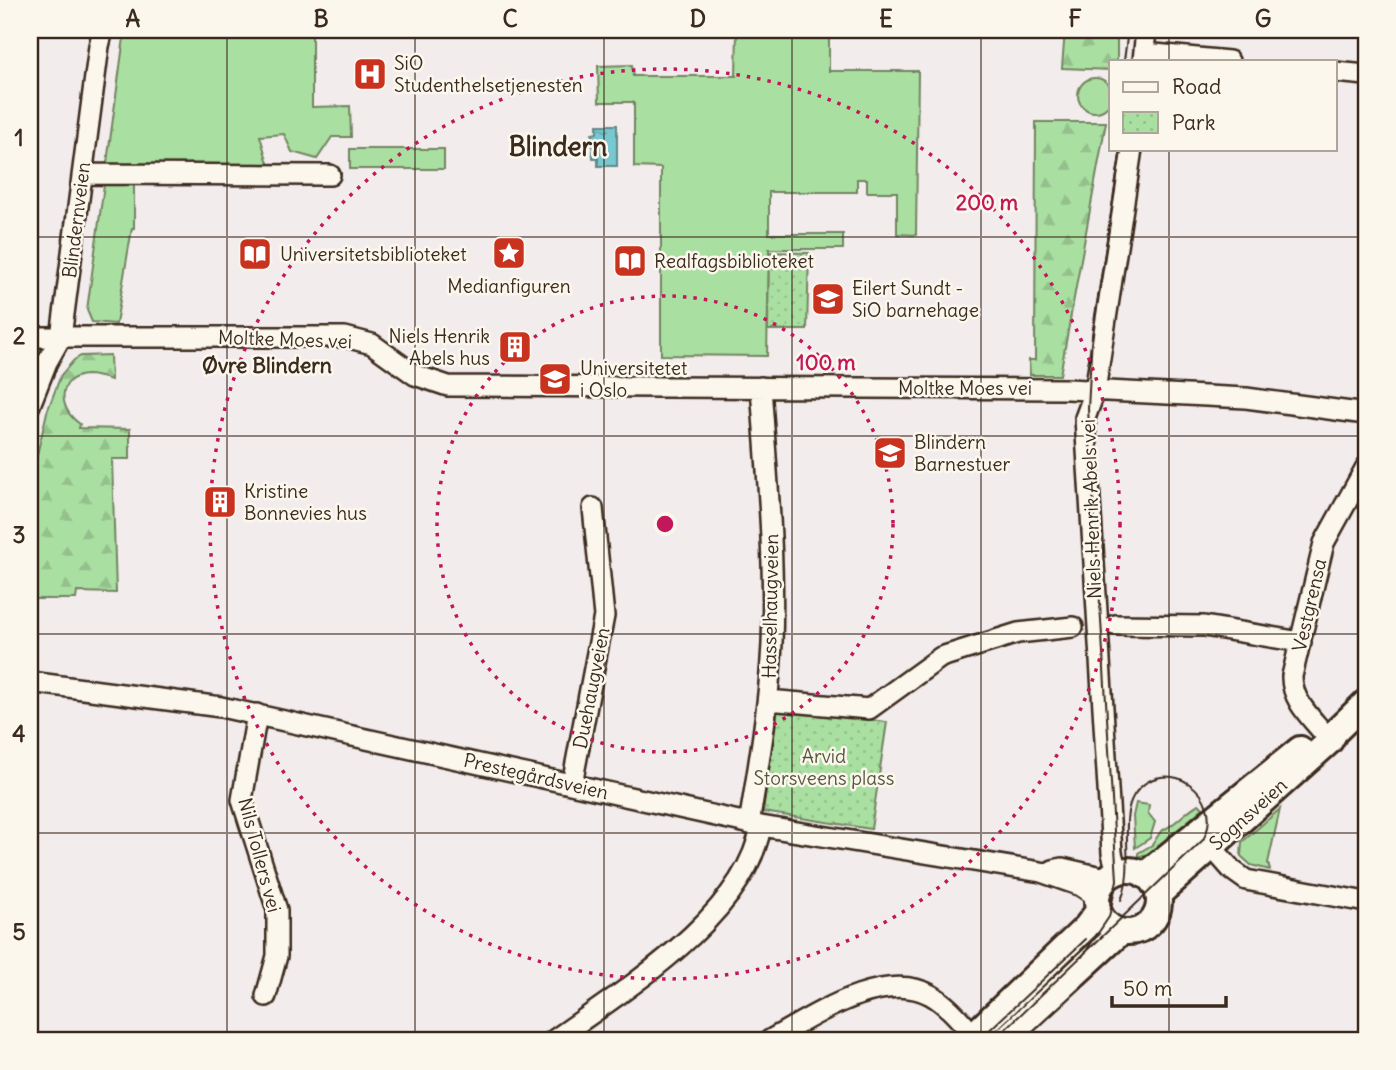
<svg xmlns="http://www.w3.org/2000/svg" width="1396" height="1070" font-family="Delius,sans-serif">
  <defs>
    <pattern id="forest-firs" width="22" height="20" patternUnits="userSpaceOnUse" patternTransform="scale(1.75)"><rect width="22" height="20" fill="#aadfa2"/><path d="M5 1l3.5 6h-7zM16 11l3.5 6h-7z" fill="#93c08b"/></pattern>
    <pattern id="park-dots" width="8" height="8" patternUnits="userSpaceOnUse" patternTransform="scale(1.75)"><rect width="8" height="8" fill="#aadfa2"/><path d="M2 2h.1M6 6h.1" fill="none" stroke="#93c08b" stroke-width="1.8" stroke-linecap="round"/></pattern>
    <pattern id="water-ripples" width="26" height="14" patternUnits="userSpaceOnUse" patternTransform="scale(1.75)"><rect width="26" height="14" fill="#77c8d1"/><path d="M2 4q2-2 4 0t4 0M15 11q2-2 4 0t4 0" fill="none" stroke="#63a3a9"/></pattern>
  </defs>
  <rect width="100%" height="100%" fill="#f3eced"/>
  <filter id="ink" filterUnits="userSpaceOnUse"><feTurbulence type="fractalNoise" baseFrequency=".0143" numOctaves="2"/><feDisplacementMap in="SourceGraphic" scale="14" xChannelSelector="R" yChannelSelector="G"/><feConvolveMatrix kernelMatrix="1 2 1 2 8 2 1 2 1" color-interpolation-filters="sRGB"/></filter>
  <g filter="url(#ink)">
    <path fill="#aadfa2" stroke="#728460" stroke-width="2" d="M125,30H312V107L350,106L351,137H332L317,159L292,152L284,134L260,136L270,170L134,168V228H132L116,324L92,322L87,310Z
      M737,30H829V71H918L916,235L897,234V192H867V179H857V192H769V234H843V249H769L767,356L661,355V168L634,167V102H599L598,66L632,65L633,76H736Z
      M1078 95a17 17 0 1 1 34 0a17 17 0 1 1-34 0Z
      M350,149H444V169H350Z
      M1136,803L1149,805L1148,813L1155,822L1150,838L1135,848L1133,816Z
      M1199,804L1203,808L1153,852L1138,857V853L1152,845L1161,831C1176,825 1186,810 1199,804Z
      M1280,809L1268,863L1270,870L1251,865L1241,856L1242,842Z"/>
    <path fill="url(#forest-firs)" stroke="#728460" stroke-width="2" d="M1065,30H1117V61H1111V70L1062,68Z
      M1036,122H1106L1060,375H1030L1029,360H1035Z
      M110,355L111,380C104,378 95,375 87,375C56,376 58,410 80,424L79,428L130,429V459H112L116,593L77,592L76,599H31L30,668V485L47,412L61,375L74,360L81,356Z"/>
    <path fill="url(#park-dots)" stroke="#728460" stroke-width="2" d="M769,252L809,253L807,330H768Z
      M778,708L887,722L871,829L763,812Z"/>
    <path fill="url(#water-ripples)" stroke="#5f8989" stroke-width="2" d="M597,125H617V166H598V158H593L592,134L597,133Z"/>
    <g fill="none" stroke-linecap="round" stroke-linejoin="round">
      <defs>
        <path id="minor" d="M1144,53L1229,61
          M1143,61L1146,30
          M1335,72L1366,75
          M83,174L330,175
          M30,337H345L372,344L415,375L448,386L1068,389L1246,398L1366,414
          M30,405L47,362L61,337L99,46L103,30
          M1115,625L1204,626L1301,642
          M30,682L221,707L761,826L1041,872L1081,886L1096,896
          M768,700L869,709L941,657L1018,633L1073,627
          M257,714L242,800L277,910V956L266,996
          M1330,741C1315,721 1291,702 1292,676L1324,543L1366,467
          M572,784L604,616L593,508
          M749,824C759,764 769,704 772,644C775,558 767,473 761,387
          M1203,837L1232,870L1246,880L1366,902
          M1053,870L1062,868L1106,878
          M1117,872L1112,853L1085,418L1095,391L1132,149
          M554,1040C624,990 746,916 761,826
          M770,1040C812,1017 883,968 931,995C950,1006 963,1024 978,1040"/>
        <path id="major" d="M1097 901a31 31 0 1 1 62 0a31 31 0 1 1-62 0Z
          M1144,875L1300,749
          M1158,895L1330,741L1335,732L1366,702
          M968,1040L1086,927L1098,911
          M1004,1040L1121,932"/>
      </defs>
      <use href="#minor" stroke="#3b2a1e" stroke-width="24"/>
      <use href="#major" stroke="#3b2a1e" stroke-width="30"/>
      <use href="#minor" stroke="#fbf7ec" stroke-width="19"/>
      <use href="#major" stroke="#fbf7ec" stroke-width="24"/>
      <path stroke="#3b2a1e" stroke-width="2" d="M1124,61L1128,30
        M1082,957L1109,917L1117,880L1088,409L1092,335L1121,149
        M979,1040L1086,939
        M994,1040L1203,840C1228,794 1164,751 1134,795C1118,820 1136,866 1121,900"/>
    </g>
  </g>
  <path fill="none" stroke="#3b2a1e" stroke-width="2" stroke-opacity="0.55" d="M227,30V1040M415,30V1040M604,30V1040M792,30V1040M981,30V1040M1169,30V61M1169,149V1040M30,237H1366M30,436H1366M30,634H1366M30,833H1366"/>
  <g fill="none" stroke="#c2185b" stroke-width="3.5" stroke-dasharray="3.5 7">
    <circle cx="665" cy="524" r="228"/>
    <circle cx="665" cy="524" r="455"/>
  </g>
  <defs>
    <symbol id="hospital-square" viewBox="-11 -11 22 22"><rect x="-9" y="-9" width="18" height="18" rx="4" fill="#c8321e" stroke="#fbf7ec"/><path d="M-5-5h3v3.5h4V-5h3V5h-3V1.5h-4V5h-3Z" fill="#fff"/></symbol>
    <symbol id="sight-square" viewBox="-11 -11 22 22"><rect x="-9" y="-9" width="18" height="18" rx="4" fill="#c8321e" stroke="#fbf7ec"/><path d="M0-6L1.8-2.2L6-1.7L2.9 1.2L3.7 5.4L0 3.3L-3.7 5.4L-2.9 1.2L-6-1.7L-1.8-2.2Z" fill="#fff"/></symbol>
    <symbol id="library-square" viewBox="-11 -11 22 22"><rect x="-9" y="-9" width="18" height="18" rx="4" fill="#c8321e" stroke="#fbf7ec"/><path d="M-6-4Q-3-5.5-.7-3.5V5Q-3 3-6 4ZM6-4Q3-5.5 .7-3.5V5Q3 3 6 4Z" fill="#fff"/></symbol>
    <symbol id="school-square" viewBox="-11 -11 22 22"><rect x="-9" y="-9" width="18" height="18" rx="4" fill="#c8321e" stroke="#fbf7ec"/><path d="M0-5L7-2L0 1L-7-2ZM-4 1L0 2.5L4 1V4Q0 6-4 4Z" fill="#fff"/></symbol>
    <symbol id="building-square" viewBox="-11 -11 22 22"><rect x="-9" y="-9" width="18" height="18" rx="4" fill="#c8321e" stroke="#fbf7ec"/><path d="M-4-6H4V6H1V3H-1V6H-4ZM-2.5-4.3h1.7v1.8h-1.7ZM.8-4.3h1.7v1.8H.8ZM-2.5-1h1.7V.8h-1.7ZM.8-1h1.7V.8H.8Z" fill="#fff"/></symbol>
    <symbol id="university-square" viewBox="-11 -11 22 22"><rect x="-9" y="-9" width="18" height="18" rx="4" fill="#c8321e" stroke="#fbf7ec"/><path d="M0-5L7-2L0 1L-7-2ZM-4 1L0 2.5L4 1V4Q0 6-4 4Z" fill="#fff"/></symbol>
  </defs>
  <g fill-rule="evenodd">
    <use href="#hospital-square" x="351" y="55" width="38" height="38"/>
    <use href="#sight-square" x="490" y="234" width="38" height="38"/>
    <use href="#library-square" x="236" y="235" width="38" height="38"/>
    <use href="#library-square" x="611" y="242" width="38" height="38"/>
    <use href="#school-square" x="809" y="280" width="38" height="38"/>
    <use href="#building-square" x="496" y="328" width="38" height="38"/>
    <use href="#university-square" x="536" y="360" width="38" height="38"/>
    <use href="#school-square" x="871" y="434" width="38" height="38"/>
    <use href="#building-square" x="201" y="483" width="38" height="38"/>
  </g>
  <g text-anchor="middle" stroke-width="5" stroke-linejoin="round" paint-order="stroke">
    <g font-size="19" fill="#3b2a1e" stroke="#fbf7ec" text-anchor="start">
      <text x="394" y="70">SiO<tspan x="394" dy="22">Studenthelsetjenesten</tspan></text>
      <text x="280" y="261">Universitetsbiblioteket</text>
      <text x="654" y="268">Realfagsbiblioteket</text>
      <text x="509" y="293" text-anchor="middle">Medianfiguren</text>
      <text x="852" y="295">Eilert Sundt -<tspan x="852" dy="22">SiO barnehage</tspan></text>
      <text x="490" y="343" text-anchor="end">Niels Henrik<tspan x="490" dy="22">Abels hus</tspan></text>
      <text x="580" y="375">Universitetet<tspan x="580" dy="22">i Oslo</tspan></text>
      <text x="914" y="449">Blindern<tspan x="914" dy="22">Barnestuer</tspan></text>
      <text x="244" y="498">Kristine<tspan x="244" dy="22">Bonnevies hus</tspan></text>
    </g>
    <g font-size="19" fill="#3b2a1e" stroke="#fbf7ec">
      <text transform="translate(76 220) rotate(-83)" y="7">Blindernveien</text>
      <text transform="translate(285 339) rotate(2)" y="7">Moltke Moes vei</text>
      <text x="965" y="395">Moltke Moes vei</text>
      <text transform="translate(1091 509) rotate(-92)" y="7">Niels Henrik Abels vei</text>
      <text transform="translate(1309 605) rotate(-77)" y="7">Vestgrensa</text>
      <text transform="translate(770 606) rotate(-89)" y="7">Hasselhaugveien</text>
      <text transform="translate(591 688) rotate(-79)" y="7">Duehaugveien</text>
      <text transform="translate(536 776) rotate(13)" y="7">Prestegårdsveien</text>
      <text transform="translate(1248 814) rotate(-42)" y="7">Sognsveien</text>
      <text transform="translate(260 855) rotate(75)" y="7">Nils Tollers vei</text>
    </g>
    <g font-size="19" fill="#57573f" stroke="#fbf7ec">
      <text x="824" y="763">Arvid<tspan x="824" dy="22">Storsveens plass</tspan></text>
    </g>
    <g font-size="21" font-weight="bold" fill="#3b2a1e" stroke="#fbf7ec">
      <text x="267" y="373">Øvre Blindern</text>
    </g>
    <g font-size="26" font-weight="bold" fill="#3b2a1e" stroke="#fbf7ec">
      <text x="558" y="156">Blindern</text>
    </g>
  </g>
  <circle cx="665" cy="524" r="10" fill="#c2185b" stroke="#fbf7ec" stroke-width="3.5"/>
  <g font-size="21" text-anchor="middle" font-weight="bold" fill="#c2185b" stroke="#fbf7ec" stroke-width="5" stroke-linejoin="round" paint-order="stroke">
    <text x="987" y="210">200 m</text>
    <text x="826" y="370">100 m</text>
  </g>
  <rect width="1396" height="1070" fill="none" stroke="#fbf7ec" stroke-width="77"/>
  <rect x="1109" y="60" width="228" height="91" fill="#fbf7ec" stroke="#aea59a" stroke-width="2"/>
  <rect x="1123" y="82" width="35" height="10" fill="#fbf7ec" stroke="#aea59a" stroke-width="2"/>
  <text x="1172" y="94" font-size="21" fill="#3b2a1e">Road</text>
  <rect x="1123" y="112" width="35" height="21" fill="url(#park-dots)" stroke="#aea59a" stroke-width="2"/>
  <text x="1172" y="130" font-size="21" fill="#3b2a1e">Park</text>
  <path d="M1112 996v10h114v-10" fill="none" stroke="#3b2a1e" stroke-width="3.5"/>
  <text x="1123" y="996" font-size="21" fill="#3b2a1e" stroke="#fbf7ec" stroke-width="5" paint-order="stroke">50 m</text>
  <rect x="38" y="38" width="1320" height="994" fill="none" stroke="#3b2a1e" stroke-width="2.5"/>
  <g font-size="23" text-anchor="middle" font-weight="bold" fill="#3b2a1e">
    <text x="133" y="27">A</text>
    <text x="321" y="27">B</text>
    <text x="510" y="27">C</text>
    <text x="698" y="27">D</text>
    <text x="886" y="27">E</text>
    <text x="1075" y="27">F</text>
    <text x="1263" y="27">G</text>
    <text x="19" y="146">1</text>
    <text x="19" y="344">2</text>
    <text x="19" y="543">3</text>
    <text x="19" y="742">4</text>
    <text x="19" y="940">5</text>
  </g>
</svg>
